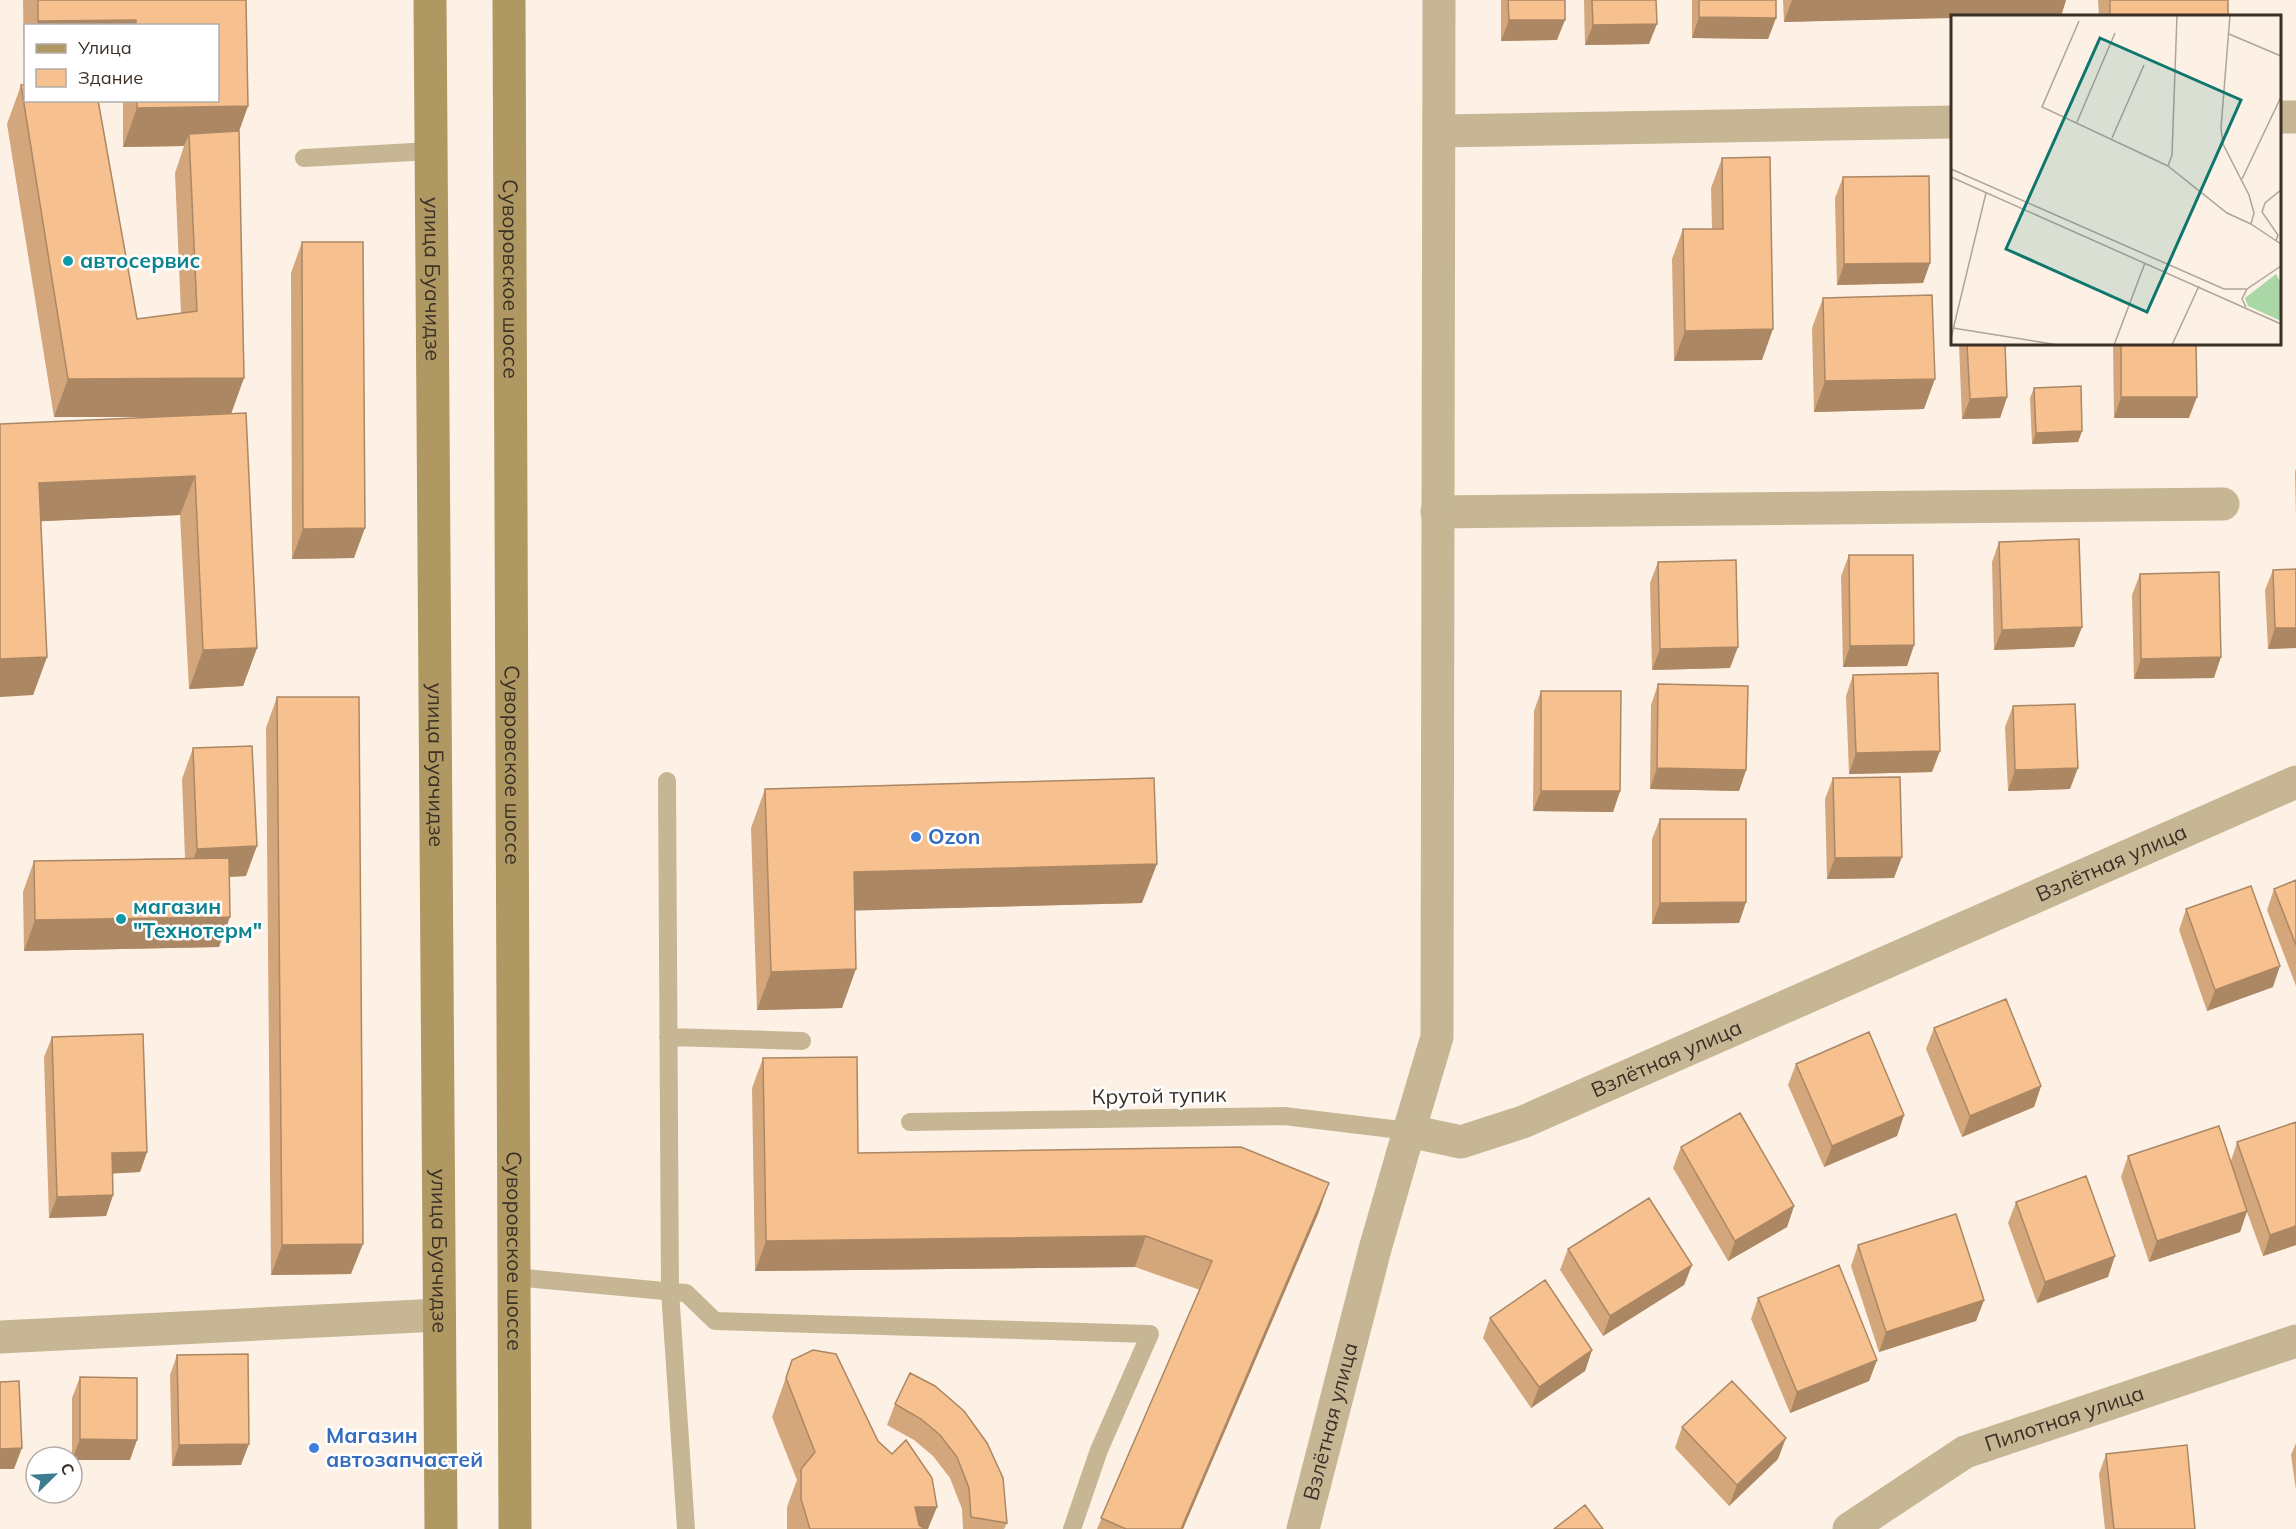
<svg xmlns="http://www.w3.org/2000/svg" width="2296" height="1529" font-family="Mulish,sans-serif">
  <rect width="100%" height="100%" fill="#fdf1e6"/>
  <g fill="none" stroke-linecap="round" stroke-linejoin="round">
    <path stroke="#c6b694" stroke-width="18" d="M304,158L431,151
      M667,781L670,1291L686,1529
      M668,1037L802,1041
      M910,1122L1284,1116L1409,1131
      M514,1277L686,1293L715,1321L1150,1334L1099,1450L1072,1529"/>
    <g stroke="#c6b694" stroke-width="33">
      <path d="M2280,117H2296"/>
      <path d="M1440,131L1952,122"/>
      <path d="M1437,512L2223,504"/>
      <path d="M1409,1131L1437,1037L1439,0"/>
      <path d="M0,1337L439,1315"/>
      <path id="s1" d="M1303,1529L1375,1249L1409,1131L1461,1142L1523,1122L2296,782"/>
      <path id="s2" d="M1849,1529L1965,1452L2296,1341"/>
    </g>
    <g stroke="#b09863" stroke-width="33">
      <path id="s3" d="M430,0L441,1529"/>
      <path id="s4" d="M509,0L515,1529"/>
    </g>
  </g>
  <path fill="#d4a67b" d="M23,0H246L248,106L239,131L231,414L257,648L243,686L189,689L180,515L41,521L47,657L33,695L0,424L160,417H54L7,124L21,85L137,319L181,313L175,173L184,146L123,147V100H218V26H26V60H24Z
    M1501,0H1565L1557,40L1501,41Z
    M1584,0H1656L1649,44L1585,45Z
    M1692,0H1776V18L1768,39L1692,38Z
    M1783,0H2066L2061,16H1953L1784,22Z
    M2098,0H2228V16H2099Z
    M1722,158L1762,360L1674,361L1672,259L1683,229H1712L1711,188Z
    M1843,177L1930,263L1923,283L1837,285L1835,198Z
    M302,242L354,558L292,559L291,273Z
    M1823,298L1924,409L1814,412L1812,328Z
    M1959,344H2005L2007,397L2000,418L1962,419Z
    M2113,344H2196L2189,418H2114Z
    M2034,388L2082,431L2078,442L2032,444L2030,398Z
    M2296,469V517L2295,472Z
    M1999,542L2082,627L2074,647L1994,650L1992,562Z
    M1849,555L1914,645L1907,666L1843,667L1841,576Z
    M1658,562L1730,668L1652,670L1650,583Z
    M2273,570L2296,648L2268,649L2265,590Z
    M2140,574L2214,678L2134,679L2132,595Z
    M1853,675L1932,772L1849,774L1846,696Z
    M1658,684L1746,770L1739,791L1650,789L1651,705Z
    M1541,691L1620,791L1613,812L1533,811L1534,711Z
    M277,697L351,1274L271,1275L266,728Z
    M2013,706L2070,789L2008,791L2005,727Z
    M193,748L246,876L230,877L219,947L24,951L23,892L34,861L185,858L182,779Z
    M1833,778L1894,878L1827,879L1825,799Z
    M765,789L1142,903L855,910L842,1008L757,1010L751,828Z
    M1660,819L1746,902L1739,923L1652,924V839Z
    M2296,880V986L2267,910L2274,889Z
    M2186,909L2273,987L2207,1011L2179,930Z
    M1934,1028L2041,1086L2034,1107L1962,1137L1926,1049Z
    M52,1037L147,1152L140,1172L113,1173V1195L106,1216L49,1218L44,1057Z
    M763,1058L858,1153L1329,1183L1318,1214L1183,1529H1097L1200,1290L1135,1267L755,1271L752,1088Z
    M1796,1064L1904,1115L1897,1136L1824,1167L1788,1085Z
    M2296,1122V1245L2263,1256L2247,1212L2240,1232L2149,1262L2121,1177L2128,1156L2231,1161L2237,1142Z
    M1681,1147L1794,1206L1787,1227L1728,1261L1673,1168Z
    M2016,1202L2108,1277L2037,1303L2008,1223Z
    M1858,1245L1984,1300L1976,1321L1879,1352L1851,1266Z
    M1568,1249L1692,1265L1684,1285L1603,1336L1560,1270Z
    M1758,1298L1877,1360L1869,1381L1790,1413L1751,1319Z
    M1490,1318L1592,1350L1585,1371L1531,1408L1483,1338Z
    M177,1355L241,1465L172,1466L170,1375Z
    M792,1360L878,1441L928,1529H787V1507L797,1480L772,1417Z
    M910,1373L1007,1523L1004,1529H963L962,1509L950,1478L933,1456L914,1440L887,1425L895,1404Z
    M80,1377L130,1460H72V1398Z
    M1682,1427L1778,1459L1729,1506L1675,1448Z
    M2296,1443V1490L2291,1455Z
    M2106,1454L2195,1529H2105L2099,1474Z"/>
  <path fill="#ac8764" d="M1792,0H2066L2061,16H1953V18L1784,22Z
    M1699,17L1776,18L1768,39L1692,38Z
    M136,20L134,26H37L38,21Z
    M1509,20H1565L1557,40L1501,41Z
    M1657,24L1649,44L1585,45L1593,25Z
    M248,106L234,145L189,134L184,146L123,147L137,108Z
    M1930,263L1923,283L1837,285L1844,264Z
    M1773,329L1762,360L1674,361L1685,331Z
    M244,378L230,417H54L68,379Z
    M1935,379L1924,409L1814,412L1825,381Z
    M2007,397L2000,418L1962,419L1970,399Z
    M2121,397H2197L2189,418H2114Z
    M2082,431L2078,442L2032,444L2036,433Z
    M195,476L180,515L25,522L39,483Z
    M365,528L354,558L292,559L303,529Z
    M2082,627L2074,647L1994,650L2002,630Z
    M2275,628H2296V648L2268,649Z
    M1914,645L1907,666L1843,667L1850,646Z
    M1738,647L1730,668L1652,670L1660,649Z
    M257,648L243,686L189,689L203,650Z
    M47,657L33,695L0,697V659Z
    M2221,657L2214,678L2134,679L2141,659Z
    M1940,751L1932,772L1849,774L1856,753Z
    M1657,768L1746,770L1739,791L1650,789Z
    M2078,768L2070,789L2008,791L2015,770Z
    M1541,791H1620L1613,812L1533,811Z
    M257,846L246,876L186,879L197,849Z
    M1902,857L1894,878L1827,879L1835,858Z
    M1157,864L1142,903L840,911L854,872Z
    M1746,902L1739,923L1652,924L1660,903Z
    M230,917L219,947L24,951L35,920Z
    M2280,966L2273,987L2207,1011L2215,990Z
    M856,969L842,1008L757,1010L771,972Z
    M2041,1086L2034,1107L1962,1137L1970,1116Z
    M1904,1115L1897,1136L1824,1167L1832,1146Z
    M147,1152L140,1172L105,1174L112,1153Z
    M1329,1183L1318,1214L1183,1529H1181Z
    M113,1195L106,1216L49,1218L57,1197Z
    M1794,1206L1787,1227L1728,1261L1735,1241Z
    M2247,1211L2240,1232L2149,1262L2157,1241Z
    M2296,1226V1245L2263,1256L2270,1235Z
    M1146,1236L1135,1267L755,1271L766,1241Z
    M363,1244L351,1274L271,1275L282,1245Z
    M2115,1256L2108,1277L2037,1303L2045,1282Z
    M1692,1265L1684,1285L1603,1336L1610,1316Z
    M1984,1300L1976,1321L1879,1352L1886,1332Z
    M1592,1350L1585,1371L1531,1408L1539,1387Z
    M1877,1360L1869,1381L1790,1413L1797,1392Z
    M1786,1438L1778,1459L1729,1506L1737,1485Z
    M80,1439L137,1440L130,1460H72Z
    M249,1444L241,1465L172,1466L179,1445Z
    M22,1448L14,1469H0V1449Z
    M915,1507H937L928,1529H908Z"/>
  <path fill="#f6c18f" stroke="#ac8764" stroke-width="1.5" d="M38,0H246L248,106L137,108V100H218V26H136V20L38,21Z
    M1508,0H1565V20H1509Z
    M1592,0H1656L1657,24L1593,25Z
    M1699,0H1776V18L1699,17Z
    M2110,0H2228V16H2110Z
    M26,84V100H98L137,319L197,311L189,134L239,131L244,378L68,379L21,85Z
    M1770,157L1773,329L1685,331L1683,229H1723L1722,158Z
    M1929,176L1930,263L1844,264L1843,177Z
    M302,242H363L365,528L303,529Z
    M1932,295L1935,379L1825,381L1823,298Z
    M1967,344H2005L2007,397L1970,399Z
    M2121,344H2196L2197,397H2121Z
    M2081,386L2082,431L2036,433L2034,388Z
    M246,413L257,648L203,650L195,476L39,483L47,657L0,659V424Z
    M2079,539L2082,627L2002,630L1999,542Z
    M1849,555H1913L1914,645L1850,646Z
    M1736,560L1738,647L1660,649L1658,562Z
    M2296,569V628H2275L2273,570Z
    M2219,572L2221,657L2141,659L2140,574Z
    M1938,673L1940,751L1856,753L1853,675Z
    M1658,684L1748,686L1746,770L1657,768Z
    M1541,691H1621L1620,791H1541Z
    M277,697H359L363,1244L282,1245Z
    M2075,704L2078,768L2015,770L2013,706Z
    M252,746L257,846L197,849L193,748Z
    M1900,777L1902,857L1835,858L1833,778Z
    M1154,778L1157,864L854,872L856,969L771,972L765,789Z
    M1660,819H1746V902L1660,903Z
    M229,858L230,917L35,920L34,861Z
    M2296,880V945L2274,889Z
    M2251,886L2280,966L2215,990L2186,909Z
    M2006,999L2041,1086L1970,1116L1934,1028Z
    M1869,1032L1904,1115L1832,1146L1796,1064Z
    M143,1034L147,1152L112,1153L113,1195L57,1197L52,1037Z
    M857,1057L858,1153L1241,1147L1329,1183L1181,1529H1126L1101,1518L1212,1261L1146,1236L766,1241L763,1058Z
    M1740,1113L1794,1206L1735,1241L1681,1147Z
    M2296,1122V1226L2270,1235L2237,1142Z
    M2219,1126L2247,1211L2157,1241L2128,1156Z
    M2086,1176L2115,1256L2045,1282L2016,1202Z
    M1649,1198L1692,1265L1610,1316L1568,1249Z
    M1956,1214L1984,1300L1886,1332L1858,1245Z
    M1839,1265L1877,1360L1797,1392L1758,1298Z
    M1545,1280L1592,1350L1539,1387L1490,1318Z
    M813,1350L836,1354L878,1441L892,1454L906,1440L932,1478L937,1507H915L919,1525L925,1529H810L801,1499V1469L815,1452L786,1378L792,1360Z
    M248,1354L249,1444L179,1445L177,1355Z
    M910,1373L935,1386L964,1411L987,1443L1003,1478L1007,1523L971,1517L969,1488L957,1457L940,1435L921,1419L895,1404Z
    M80,1377L137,1378V1440L80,1439Z
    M19,1381L22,1448L0,1449V1382Z
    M1732,1381L1786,1438L1737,1485L1682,1427Z
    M2187,1445L2195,1529H2114L2106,1454Z
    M1585,1505L1603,1529H1554Z"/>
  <g fill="#0f9aa8" stroke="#fff" stroke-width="2">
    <circle cx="68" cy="261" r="6"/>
    <circle cx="121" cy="919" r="6"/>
  </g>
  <g fill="#3f7fe0" stroke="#fff" stroke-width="2">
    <circle cx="916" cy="837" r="6"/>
    <circle cx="314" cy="1448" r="6"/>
  </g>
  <g text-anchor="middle" stroke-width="5" stroke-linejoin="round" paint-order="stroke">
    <g font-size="21" font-weight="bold" fill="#0d838f" stroke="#fff" text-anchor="start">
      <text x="80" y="268">автосервис</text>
      <text x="133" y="914">магазин<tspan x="133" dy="24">"Технотерм"</tspan></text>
    </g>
    <g font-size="21" fill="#3b3026" stroke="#fff">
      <text dy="7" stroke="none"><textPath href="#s3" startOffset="279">улица Буачидзе</textPath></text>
      <text dy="7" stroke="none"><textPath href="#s4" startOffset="279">Суворовское шоссе</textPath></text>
      <text dy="7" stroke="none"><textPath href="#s4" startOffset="765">Суворовское шоссе</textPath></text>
      <text dy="7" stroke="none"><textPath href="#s3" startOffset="765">улица Буачидзе</textPath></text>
      <text dy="7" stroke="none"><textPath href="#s1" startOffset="1173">Взлётная улица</textPath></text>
      <text dy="7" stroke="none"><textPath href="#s1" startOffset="687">Взлётная улица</textPath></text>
      <text transform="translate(1159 1096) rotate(-1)" y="7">Крутой тупик</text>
      <text dy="7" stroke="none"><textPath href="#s3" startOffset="1251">улица Буачидзе</textPath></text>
      <text dy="7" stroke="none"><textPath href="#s4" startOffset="1251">Суворовское шоссе</textPath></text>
      <text dy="7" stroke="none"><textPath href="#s2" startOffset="244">Пилотная улица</textPath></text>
      <text dy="7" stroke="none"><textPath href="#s1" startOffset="111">Взлётная улица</textPath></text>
    </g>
    <g font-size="21" font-weight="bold" fill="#366cbe" stroke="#fff" text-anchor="start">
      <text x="928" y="844">Ozon</text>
      <text x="326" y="1443">Магазин<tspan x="326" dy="24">автозапчастей</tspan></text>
    </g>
  </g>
  <g transform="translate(1951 15)">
    <rect width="330" height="330" fill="#fdf1e6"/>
    <path d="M325,259L330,268V306L297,291L294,283Z" fill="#a9d7a6"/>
    <path fill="none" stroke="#afa499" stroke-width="1.5" d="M226,0L221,140L217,151L276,198L300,209M279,0L270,113L272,129L298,180L303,198L300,209L330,229M128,6L91,92L217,151M278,19L330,41M126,107L164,18M161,123L193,50M0,154L273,274H296M0,162L330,309M291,164L330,82M325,226L327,220L311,197L314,188L330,175M295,292L291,284L296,274L330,251M2,313L107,330M0,323L35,178M163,330L194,248M221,330L248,271"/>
    <path fill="#0f766e" fill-opacity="0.15" stroke="#0f766e" stroke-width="3" d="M149,23L290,85L196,297L55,234Z"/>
    <rect width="330" height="330" fill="none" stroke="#3b3026" stroke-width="3"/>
  </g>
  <rect x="24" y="24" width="195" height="78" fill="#ffffff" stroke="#b1aca8" stroke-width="1.5"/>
  <rect x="36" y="44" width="30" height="9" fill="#b09863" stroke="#b1aca8" stroke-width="1.5"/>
  <text x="78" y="54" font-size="18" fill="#3b3026">Улица</text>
  <rect x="36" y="69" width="30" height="18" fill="#f6c18f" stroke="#b1aca8" stroke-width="1.5"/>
  <text x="78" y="84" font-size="18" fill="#3b3026">Здание</text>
  <g transform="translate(54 1475) rotate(66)"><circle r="28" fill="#ffffff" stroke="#b1aca8" stroke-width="1.5"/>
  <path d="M0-4.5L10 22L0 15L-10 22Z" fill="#3c7e8f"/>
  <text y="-9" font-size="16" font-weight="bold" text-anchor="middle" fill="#3b3026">С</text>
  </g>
</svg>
